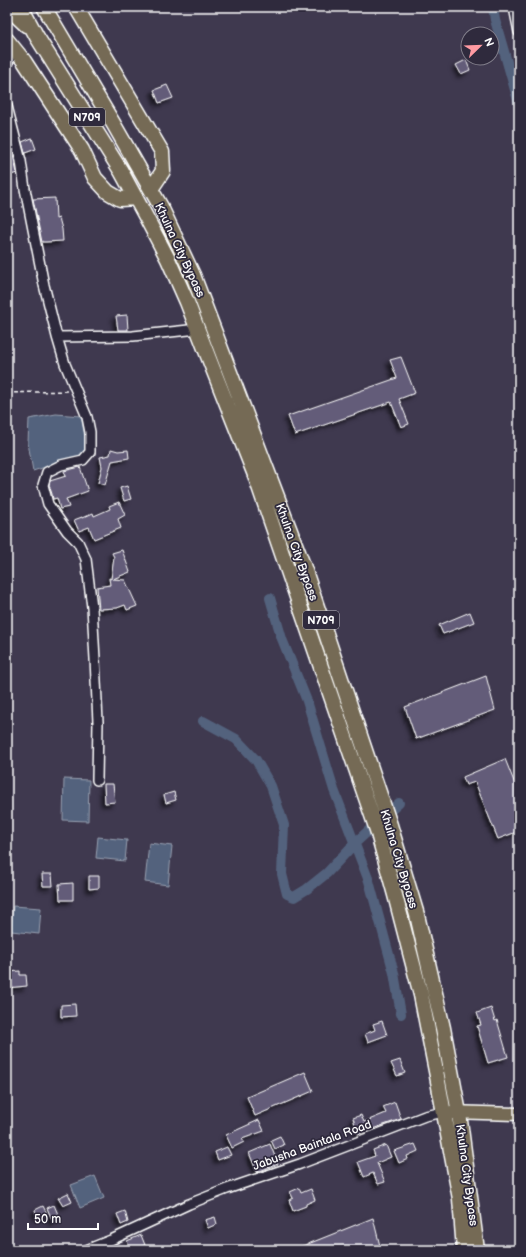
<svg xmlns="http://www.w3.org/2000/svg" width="526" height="1257" font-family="'Balsamiq Sans',sans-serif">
  <defs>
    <filter id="shadow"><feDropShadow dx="-3.5" dy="3.5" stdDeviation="2" flood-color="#0009"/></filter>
  </defs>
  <rect width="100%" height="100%" fill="#3f394f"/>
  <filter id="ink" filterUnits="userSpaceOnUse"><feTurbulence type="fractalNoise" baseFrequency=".025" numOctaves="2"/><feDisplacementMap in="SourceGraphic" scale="8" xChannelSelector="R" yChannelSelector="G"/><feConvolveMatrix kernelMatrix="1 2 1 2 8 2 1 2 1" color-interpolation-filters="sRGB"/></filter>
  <g filter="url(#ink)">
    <path fill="#53627d" stroke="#98a1b1" d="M56,414L81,416L87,449L81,458L63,461L33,471L28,443L29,419Z
      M64,779L89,780L88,821L63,820Z
      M98,837L127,840L125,861L96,858Z
      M149,843L172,846L168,885L145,882Z
      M13,906L41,908L39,934L11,931Z
      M95,1176L104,1198L80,1208L71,1185Z"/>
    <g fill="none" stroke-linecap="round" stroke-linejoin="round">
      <path stroke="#53627d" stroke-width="10" d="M493,7L495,20L519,104
        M270,598L282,639L307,701L334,790L369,881L394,973L401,1014
        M203,721L236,739L256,760L271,786L284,825L282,874L287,894L294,897L307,889L327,873L355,843L399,803"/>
    </g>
    <path fill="#645c79" stroke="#fff" filter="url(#shadow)" d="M466,60L470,70L461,74L456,65Z
      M167,85L173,98L159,103L154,90Z
      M32,138L36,149L25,153L22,142Z
      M13,155L17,173L11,175L7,157Z
      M55,198L56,219L59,218L62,229L63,241L46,242H42L33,199Z
      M127,315L128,330H118L116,316Z
      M401,357L415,393L399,399L409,424L401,427L391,402L295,435L288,416L397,378L390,360Z
      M111,449L118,451L128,450L129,458L112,461L105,485L98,483L102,467L100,457L110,455Z
      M80,467L88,491L66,499L69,507L60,509L57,498L53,499L52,494L49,485L50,481L66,476L64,471Z
      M127,486L131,499L124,501L120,488Z
      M119,502L125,515L118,519L121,528L94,539L89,527L79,531L74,520L82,517V518L93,513L94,516L110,509L109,506Z
      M122,550L130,572L113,579L125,580L137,606L127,610L125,605L117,608L99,609L97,587L110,585L109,578L111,579L114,557L112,553Z
      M470,612L474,622L443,634L439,625Z
      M486,676L495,710L416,739L405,707Z
      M505,759L519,794V831L498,839L475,782L466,785L463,777Z
      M104,784H113L115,802L105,803Z
      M174,792L176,800L166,803L164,795Z
      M42,874H52L53,886H43Z
      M89,876H99V888L89,889Z
      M73,883V900H60L59,884Z
      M20,971V975H26L27,986L7,988V972Z
      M75,1004L76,1016L61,1017V1005Z
      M491,1008L495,1021L497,1020L508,1057L488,1063L477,1026L481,1025L477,1013Z
      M382,1021L387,1035L368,1042L365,1034L375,1030L373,1024Z
      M400,1060L405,1073L397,1076L391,1063Z
      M305,1072L313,1091L255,1116L247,1097Z
      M395,1102L401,1119L358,1134L353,1118L361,1115L364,1122L386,1113L383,1107Z
      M259,1120L264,1131L242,1139L244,1142L232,1148L226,1135Z
      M280,1136L284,1145L275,1149L271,1140Z
      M270,1144L278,1164L257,1172L249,1153Z
      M415,1144L418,1151L407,1156L408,1159L399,1163L394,1151Z
      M386,1145L391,1157L377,1163L385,1182L378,1184L373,1173L364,1177L358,1162L375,1156L373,1150Z
      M227,1147L231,1155L218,1160L215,1152Z
      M299,1188L301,1193L311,1189L315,1200L306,1204V1206L293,1211L289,1200L293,1198L290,1192Z
      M68,1193L72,1202L63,1206L58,1198Z
      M54,1205L60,1219L53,1222L47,1208Z
      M43,1206L47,1214L38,1218L35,1210Z
      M125,1211L128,1222L121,1225L117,1214Z
      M215,1217L217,1224L208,1228L205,1220Z
      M373,1218L381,1250H293Z
      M141,1235L145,1245L134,1250H131L127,1241Z"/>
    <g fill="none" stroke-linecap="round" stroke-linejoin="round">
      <defs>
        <path id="minor" d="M514,7L519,32
          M7,63L15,51
          M7,106L21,161L25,189L44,285L57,337L65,364L87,417L90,432V452L83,460L61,465L47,472L43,485L48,504L67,531L78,542L86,559L92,607L95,659L98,722L97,780
          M57,337L133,336L198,329
          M86,1250L111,1240L189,1204L227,1189L300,1164L425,1116L444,1112"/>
        <path id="major" d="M451,1112L519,1114"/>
        <path id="highway" d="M7,7L26,25
          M21,7L37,37L121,171L146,217L168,259L187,302L213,369L255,475L377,830L395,895L421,995L437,1076L460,1199L464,1250
          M44,7L113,123L161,207L193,275L303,565L390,825L417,915L443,1028L459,1113L477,1250
          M76,7L162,152L163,171L151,189
          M7,40L24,61L82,150L95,178L108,192L120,199L136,198"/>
      </defs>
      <use href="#minor" stroke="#fff" stroke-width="12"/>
      <use href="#major" stroke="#fff" stroke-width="15"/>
      <use href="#highway" stroke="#fff" stroke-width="17"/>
      <path stroke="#fff" stroke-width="1.5" stroke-dasharray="4 3" stroke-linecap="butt" d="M7,393L67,391"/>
      <use href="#minor" stroke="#2f2a3d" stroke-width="9"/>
      <use href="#major" stroke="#746b55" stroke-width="12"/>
      <use href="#highway" stroke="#746b55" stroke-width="14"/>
    </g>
  </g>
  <g text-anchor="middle" stroke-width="3.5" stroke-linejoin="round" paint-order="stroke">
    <g fill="#2f2a3d" stroke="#c1bfc5" stroke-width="1">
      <rect x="69" y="108" width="36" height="18" rx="3"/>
      <rect x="303" y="611" width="36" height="18" rx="3"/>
    </g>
    <g font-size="11" font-weight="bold" fill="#fff">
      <text x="87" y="121">N709</text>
      <text x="321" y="624">N709</text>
    </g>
    <g font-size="12" fill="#fff" stroke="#2f2a3d">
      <text transform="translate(180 250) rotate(65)" y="4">Khulna City Bypass</text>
      <text transform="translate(297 552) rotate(70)" y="4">Khulna City Bypass</text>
      <text transform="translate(399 859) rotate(73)" y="4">Khulna City Bypass</text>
      <text transform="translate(312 1145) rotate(-20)" y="4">Jabusha Baintala Road</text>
      <text transform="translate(467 1175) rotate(82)" y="4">Khulna City Bypass</text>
    </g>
  </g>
  <rect width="526" height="1257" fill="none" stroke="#2f2a3d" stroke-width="24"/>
  <rect x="12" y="12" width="502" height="1233" fill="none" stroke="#fff" stroke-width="1.5" filter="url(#ink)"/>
  <g transform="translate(480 46) rotate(67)"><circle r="19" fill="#2f2a3d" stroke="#827f8b"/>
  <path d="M0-3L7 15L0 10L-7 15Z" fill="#ff9aa2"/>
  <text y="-6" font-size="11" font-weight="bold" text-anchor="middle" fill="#ffffff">N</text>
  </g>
  <path d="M28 1223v6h70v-6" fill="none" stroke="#ffffff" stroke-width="2"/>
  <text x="34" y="1223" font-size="12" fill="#ffffff" stroke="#2f2a3d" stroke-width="3" paint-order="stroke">50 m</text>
</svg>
